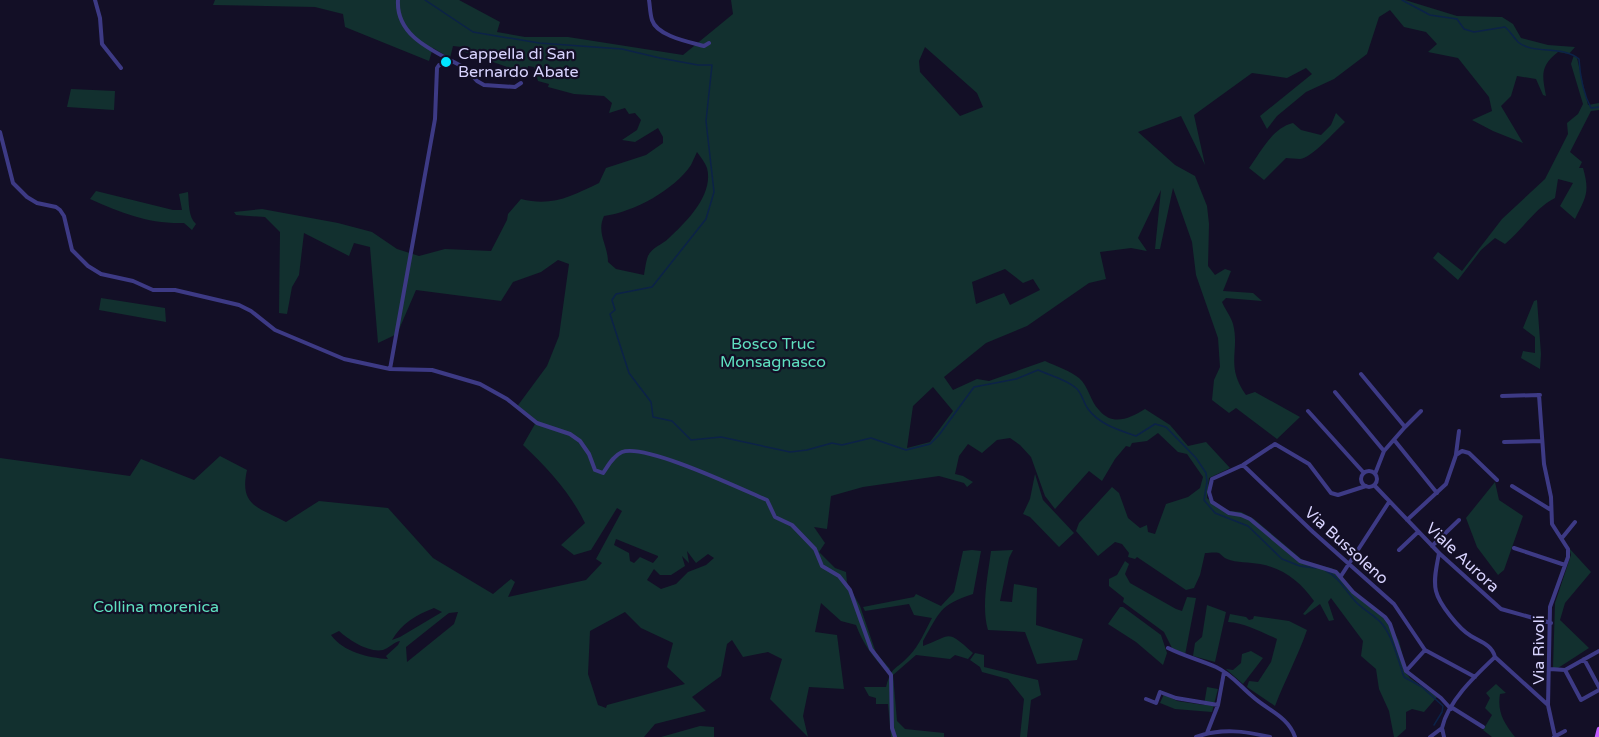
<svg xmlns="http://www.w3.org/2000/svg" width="1599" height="737" font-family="'Varela Round',sans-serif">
  <rect width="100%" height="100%" fill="#130f26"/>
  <path fill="#12302f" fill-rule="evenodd" d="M215,0H459L500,22L497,32L525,37H568L683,55L733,14L731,0H1405L1457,16L1502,17L1513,24L1521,38L1548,45L1575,47L1569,54L1558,52C1540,66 1542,75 1546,96L1543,95L1536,79L1517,76L1511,96L1501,106L1523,143L1493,131L1472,120L1492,111L1489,97L1458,58L1428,52L1437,44L1426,32L1404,27L1390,10L1379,17L1367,54L1334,79L1306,92L1277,116L1267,129L1260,116L1312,74L1306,68L1287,78L1252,73L1194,115L1205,165L1181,116L1138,132L1175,165L1195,176L1207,206L1209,224L1208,266L1215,275L1225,269L1231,271L1223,291L1253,293L1262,301L1226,298L1222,302C1225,309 1231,317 1233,324C1240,351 1225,366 1246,395L1255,392L1300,417L1277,439L1236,408L1229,413L1212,400L1214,380L1220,367L1218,338L1196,275L1192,242L1173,188L1160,249H1155L1161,190L1138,238L1147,251L1131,248L1100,252L1106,279L1089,283L1027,326L986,343L944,377L953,390L977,379L989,381L1045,361C1056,366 1070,371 1079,378C1089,387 1090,401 1099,410C1113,427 1130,418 1145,409L1170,425L1188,446L1206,442L1230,468L1209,478L1207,498L1221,508L1229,511L1241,512L1254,519L1306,563L1331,568L1339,572L1353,591L1381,612L1387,619L1399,641L1406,669H1403L1410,678L1437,697L1424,712L1412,709L1406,712V729L1397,737H1394L1389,711L1379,689L1376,669L1361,656L1363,641L1331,598L1328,602L1334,620L1329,621L1320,604L1305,615L1303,614L1314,601C1301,582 1283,568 1260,564C1250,562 1236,563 1227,559C1224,558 1222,555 1219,553C1215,552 1209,553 1205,553L1200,575L1194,588L1186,590L1137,557L1135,559L1128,557L1129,553L1122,544L1115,542L1098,556L1076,531L1079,523L1112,487L1119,493L1128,518L1140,528L1147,525L1148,532L1155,534L1166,504L1188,497L1200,488L1203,477L1187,454L1178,452L1158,433L1147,441L1132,443L1130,447L1126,446L1115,459L1102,481L1089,471L1055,509L1045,496L1031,457L1020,445L1010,438L997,440L982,453L968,444L959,456L955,474L963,476L973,482L967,487L964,483L939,476L863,487L831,496L827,529L814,527L825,543L819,552L835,568L846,572L847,583L860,606L876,653L890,669L887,672C873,657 863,644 856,625L841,621L821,603L815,632L837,635L844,689L809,687L803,716L808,737L770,699L782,659L768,652L743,657L732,640L727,644L721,676L692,697L706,711L655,724L644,737H0V458L130,476L141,459L194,480L220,456L247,470C239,506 258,507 286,522L319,501L388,508L433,558L493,594L511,579L515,582L508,597L586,580L602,563L596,559L622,511L617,508L591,550L574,555L561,545L585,523C571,494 547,467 523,445L535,424L516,408L547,366L559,336L569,264L558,260L541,272L513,282L501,301L416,290L397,334L378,343L370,247L354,243L349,256L304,233L299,275L292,287L287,314L279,313L280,232L265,217L236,215L234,212L262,209L338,223L372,232L397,249L419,256L445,249L491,251L507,220L508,214L521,199C552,207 572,196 599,183L606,168L646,155L663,143V137L658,128L635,142L622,140L637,130L641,120L635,113L629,114L625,108L609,113L612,103L604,96L574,94L548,87L549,84L538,81L534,67L528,66L527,74L462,51V47L453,46L450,58L433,48L429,61L345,27L343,14L315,7L213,5ZM925,47L977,93L983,107L960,116L920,72L919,61ZM697,152C701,157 705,163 707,168C714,195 686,222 669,238C662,245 652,247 648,256C646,261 645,269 644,275L616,269L608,262C608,245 596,233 604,216C634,212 674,190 691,165C693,161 695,156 697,152ZM1005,269L1023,283L1033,279L1040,290L1010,305L1004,293L976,304L972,282ZM933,387L953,411L930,442L907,448L913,406ZM616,539L658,556V557L653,563L640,557L634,563L630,561L629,553L614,545ZM687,551L696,563L708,554L714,558L706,565L688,572L676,584L661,589L647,580L654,569L660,575H671L685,566L682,556L689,563ZM434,608L442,612L400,637L392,640C402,623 416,615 434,608ZM458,612L454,624L407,662L406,647L445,616L449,613ZM625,612L641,628L673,643L667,667L685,684L607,705L606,708L598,705L588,674L590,631ZM339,631C349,640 369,653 383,650C389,648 394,642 400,641L398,645L386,656L388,659C369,658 343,652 331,635Z
    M1574,55L1577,58L1588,105L1599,103V110L1591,111L1570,152L1582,162L1579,168H1583C1590,192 1586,197 1575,219L1560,206L1573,183L1558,179L1555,198C1535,208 1523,229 1505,244L1495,238L1481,250L1458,280L1433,258L1438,252L1462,271L1502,219L1545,179L1568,134L1567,123L1578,114L1583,104L1571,64Z
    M71,89L115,91L114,110L67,107Z
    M1336,113L1345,122C1335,131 1312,158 1300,159C1296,159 1290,158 1286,158L1264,180L1249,168C1261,152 1272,128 1293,123L1301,130L1321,135L1331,125Z
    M96,191L173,210H182L179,194L188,192C189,202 188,217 196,224L192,230L184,223C148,224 122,213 90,199Z
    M101,298L165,308L166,322L99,310Z
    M1537,300L1541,354L1540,369L1521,358L1523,351L1535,353V337L1523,328L1534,301Z
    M1035,474L1043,500L1074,533L1059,547L1030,517L1023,514L1030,499Z
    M1495,482L1499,500L1523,516L1504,570L1498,575L1477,547L1466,518Z
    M1569,548L1591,572L1565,603L1560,620L1589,648L1558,668H1553L1555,603L1571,555Z
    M972,550L981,551L973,594C939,605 940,612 923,641V646C952,636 945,628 973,653L968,659L955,655L950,659L916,655L893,675L897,721L905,729L944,733V737H891L888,704H876V698L869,696L864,687H886C892,665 895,671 909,656C919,646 925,631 932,618L914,615L909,604L865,611L863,607L914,597L916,594L941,606L954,592L963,551Z
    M1013,550L1009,558L1000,601L1012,602L1014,584L1037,588L1036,625L1083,639L1077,660L1037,664L1025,632L988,630C981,607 988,575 991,551Z
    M1125,561L1129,564L1125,574L1130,583L1176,609L1182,611L1187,597L1196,598L1185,655L1172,648L1164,632L1123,602L1124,598L1109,586V579L1117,575Z
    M1207,605L1226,612L1215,662L1193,656L1195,643L1202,637Z
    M1120,607H1123L1161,635L1167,653L1163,665L1136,642L1108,624Z
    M1230,614L1246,617L1249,620L1253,619L1254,616L1289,621L1307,630C1298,656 1285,680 1275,706L1247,687L1249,681L1258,682L1271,662L1277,639C1261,632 1245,623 1228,622Z
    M1251,651L1263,658L1243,684L1226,669L1233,670L1241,663L1242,654Z
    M975,653L984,655V667L1038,680L1041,695L1031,700L1027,737H1020L1024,699L1008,679L982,672L980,667L970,660Z
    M1496,684L1506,693L1500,694C1497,712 1504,723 1515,737H1492L1483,730L1492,715L1485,708L1490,698L1486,693Z
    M1207,687L1218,689L1212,712L1175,709L1160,703L1164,694L1177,701L1204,705Z
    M700,726L714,727V737H661Z"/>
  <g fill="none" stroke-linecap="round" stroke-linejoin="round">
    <path stroke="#0c2248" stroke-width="1.5" d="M425,0L473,32L539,43L622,49L660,58L698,65H712L706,121L714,192L706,219L652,287L616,294L612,300L615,310L610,314L629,373L651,402L653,417L672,421L691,440L721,437L790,452L807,450L832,443L842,445L871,438L906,450L930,444L939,435L974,387L1016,379L1038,370C1051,376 1066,379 1076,388C1082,393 1083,402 1088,409C1099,424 1118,430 1136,436L1155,424L1166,427L1196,458L1206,473L1207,482L1204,500L1215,513L1248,526L1282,559L1300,566L1316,568
      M1402,0L1430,15L1457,19L1464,29L1474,32L1505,27C1511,32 1513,37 1518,42C1533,55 1563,45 1579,59C1580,75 1583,93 1591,108L1599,107
      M1326,571C1338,576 1346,591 1355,601C1363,610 1375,615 1383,625C1394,640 1398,660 1404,677L1422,687L1443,706L1442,712L1434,725"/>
    <path stroke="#3d3a85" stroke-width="4" d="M95,0L100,18L102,44L121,68
      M649,0C650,6 650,14 652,20C657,36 689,42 704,46L709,43
      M452,61L465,68L477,81L484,85L515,87L521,83
      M0,132L13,183L27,197L37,203L56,207L60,210L64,216L72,250L88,266L101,274L133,281L153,290H175L239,305L251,311L275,330L344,359L390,369L432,370L480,384L507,399L537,423L570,434L580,441L589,454L595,470L603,473C608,466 613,456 622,452C645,443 741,489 767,500L775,517L792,525L815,549L822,566L839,576L850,590L871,649L891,675L892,728L895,737
      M390,369L435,119L437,68L439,65H449L452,61C427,48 396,33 398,0
      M1361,374L1405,427L1384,451L1375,474
      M1335,392L1384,451
      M1539,395L1544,464L1551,497L1552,524L1568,549V557L1550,607L1548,705L1555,737
      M1502,396L1540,395
      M1308,411L1364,473
      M1405,427L1421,411
      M1395,441L1437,493
      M1504,442L1542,441
      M1456,454L1459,431
      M1243,465L1313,532L1394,604L1425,650L1475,677
      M1361 479a8 8 0 1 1 16 0a8 8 0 1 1-16 0Z
      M1374,485L1439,553L1501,609L1551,623
      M1366,486L1338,495L1331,493L1309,464L1275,444L1243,465L1212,479L1209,492L1212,502L1229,513L1241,515L1250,519L1300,561L1336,572L1353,592L1385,617L1390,624L1406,671L1441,698L1451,709
      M1512,486L1551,510
      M1407,520L1446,484L1456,455L1462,451L1469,453L1497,480
      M1562,538L1575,522
      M1432,546L1459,520
      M1514,548L1565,565
      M1399,550L1418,532
      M1439,553C1437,565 1433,579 1436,591C1439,604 1459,629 1471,636C1481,642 1492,645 1495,657L1548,705
      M1341,576L1389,502
      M1168,648C1184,656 1200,660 1216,667C1231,674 1240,686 1252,696C1267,710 1288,716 1295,737
      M1584,659L1599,687
      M1550,669L1565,670L1599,651
      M1565,670L1581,700L1599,690
      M1406,671L1425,650
      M1146,699L1156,703L1160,692L1176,698L1218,705
      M1451,707L1483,727
      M1442,728L1444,737
      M1207,733L1218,705L1224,672
      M1196,737C1221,728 1245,731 1270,737
      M1430,737L1442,728C1448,701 1475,676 1495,657
      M1554,737L1565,731"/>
    <path stroke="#c25bff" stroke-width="4.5" d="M1597,737L1599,729"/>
  </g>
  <circle fill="#00e5ff" stroke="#130f26" stroke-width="2" cx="446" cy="62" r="6"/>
  <g text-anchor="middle" stroke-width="4.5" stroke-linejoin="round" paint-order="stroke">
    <g font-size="16" fill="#d9d4ff" stroke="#130f26" text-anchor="start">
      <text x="458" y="59">Cappella di San<tspan x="458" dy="18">Bernardo Abate</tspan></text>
    </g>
    <g font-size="16" fill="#5fe0c0" stroke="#130f26">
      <text x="773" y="349">Bosco Truc<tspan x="773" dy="18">Monsagnasco</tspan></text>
      <text x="156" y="612">Collina morenica</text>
    </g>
    <g font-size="16" fill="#d9d4ff" stroke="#130f26">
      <text transform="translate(1347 545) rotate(42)" y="6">Via Bussoleno</text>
      <text transform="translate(1463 557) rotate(43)" y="6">Viale Aurora</text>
      <text transform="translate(1538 650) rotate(-90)" y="6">Via Rivoli</text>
    </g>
  </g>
</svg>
